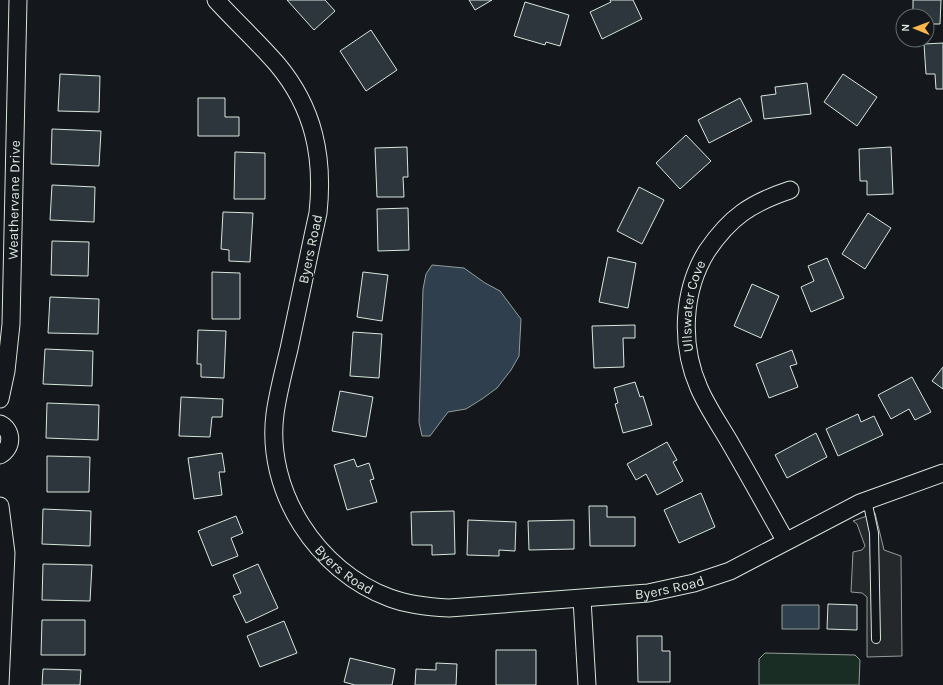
<svg xmlns="http://www.w3.org/2000/svg" width="943" height="685" font-family="Karla,sans-serif">
  <rect width="100%" height="100%" fill="#14181c"/>
  <path fill="#1a2d24" stroke="#939e99" d="M765,653L855,655L860,660L859,685H759V659Z"/>
  <path fill="#24282b" stroke="#939e99" d="M875,513L884,550L901,556L902,656L867,657V597L862,593L851,592L853,552L862,550L865,546L857,524L853,521Z"/>
  <path fill="#2f3f4d" stroke="#939e99" d="M432,265L464,268L485,283L500,291L521,319L519,356L511,370L497,388L482,399L466,409L448,412L430,436H422L419,422L423,289L426,274Z
    M782,605H819V629H782Z"/>
  <path fill="#2c363c" stroke="#d8e6dc" d="M287,0H325L335,11L314,30Z
    M469,0H492L475,10Z
    M610,0H633L642,19L602,39L590,12L611,2Z
    M913,0H941L940,24H927V16H913Z
    M525,2L569,15L560,46L546,42L545,45L514,36Z
    M371,30L397,70L366,91L340,51Z
    M943,43V89H936L935,74H926L924,44Z
    M60,74L100,76L99,112L58,111Z
    M843,74L877,97L857,126L824,102Z
    M807,83L811,114L764,119L761,96L776,94L775,87Z
    M198,98H225V117H239V136H198Z
    M740,98L752,121L709,143L698,120Z
    M52,129L101,131L99,166L51,164Z
    M686,135L711,161L680,189L656,163Z
    M407,147L408,177H403L404,197H377L375,148Z
    M891,147L893,194L867,195V181H860L859,149Z
    M235,152L265,153V199H234Z
    M52,185L95,187L94,222L50,220Z
    M639,187L664,200L642,244L617,231Z
    M408,208L409,250L378,251L377,209Z
    M223,212L253,213L250,262L229,261V250L221,249Z
    M868,213L891,228L865,269L842,254Z
    M52,241L89,242L88,276L51,275Z
    M608,257L636,263L628,308L599,302Z
    M827,258L844,298L811,312L801,287L814,281L808,266Z
    M212,272L240,273V319H212Z
    M363,272L388,275L382,321L357,317Z
    M752,284L779,296L761,338L734,326Z
    M50,297L99,299L98,334L48,333Z
    M635,325V338H623L624,367L594,368L592,326Z
    M198,330L226,331L224,378L201,377V364H197Z
    M353,332L382,334L379,378L350,376Z
    M45,349L93,351L92,386L43,384Z
    M792,350L797,364L790,366L798,387L769,398L756,364Z
    M943,367V389L932,381Z
    M912,377L931,412L915,420L909,409L891,419L878,395Z
    M635,382L640,397L643,396L652,425L623,433L615,404L618,403L614,388Z
    M340,391L373,397L366,437L332,431Z
    M181,397L223,399L222,417H212L210,437L179,436Z
    M47,403L99,405L98,440L46,438Z
    M858,414L861,422L874,416L883,435L838,456L826,429Z
    M816,433L827,457L787,478L775,455Z
    M667,442L677,460L673,462L683,481L657,495L646,474L636,480L627,464Z
    M222,453L225,472H219L222,495L194,499L188,458Z
    M47,456L90,457L89,492H47Z
    M354,459L357,467L369,463L374,479L370,480L377,502L347,510L334,465Z
    M701,493L715,527L679,543L664,510Z
    M589,506H607V517H635V546H590Z
    M43,509L91,511L90,546L42,544Z
    M454,511L455,554L432,555V545H412L411,512Z
    M236,516L243,533L231,538L238,556L212,566L198,531Z
    M468,520L516,522L515,551L499,550V556L467,555Z
    M574,520V549L529,550L528,521Z
    M43,564L92,565L90,601L42,600Z
    M258,564L278,608L246,623L233,596L241,593L233,575Z
    M828,604L857,605V630L827,629Z
    M42,620H85V655H41Z
    M284,621L297,653L260,667L247,636Z
    M637,636H662V651H670V682H638Z
    M496,650H536V685H496Z
    M350,658L395,669L392,685H355L344,682Z
    M436,663L457,664L456,685H415L416,669L436,670Z
    M43,669L81,670L80,685H42Z"/>
  <g fill="none" stroke-linecap="round" stroke-linejoin="round">
    <defs>
      <path id="service" d="M867,500L874,533L876,639"/>
      <g id="minor">
        <path id="s1" d="M216,0C236,22 258,42 277,64C314,108 324,157 318,213C308,258 299,303 289,349C284,370 278,392 275,414C265,491 317,571 390,598C409,605 429,607 449,608L648,593L694,583L730,571L860,503L943,473"/>
        <path id="s2" d="M0,399L6,371L11,324L18,0"/>
        <path d="M0,424C13,430 13,448 0,455"/>
        <path d="M0,506L6,553L0,685"/>
        <path id="s3" d="M785,540C768,510 751,479 733,448C722,428 708,409 699,388C680,345 682,291 707,251C730,217 751,203 790,190"/>
        <path d="M582,599L587,685"/>
      </g>
    </defs>
    <use href="#service" stroke="#d8e6dc" stroke-width="10"/>
    <use href="#minor" stroke="#d8e6dc" stroke-width="19"/>
    <use href="#service" stroke="#14181c" stroke-width="8"/>
    <use href="#minor" stroke="#14181c" stroke-width="17"/>
  </g>
  <g text-anchor="middle" stroke-width="3" stroke-linejoin="round" paint-order="stroke">
    <g font-size="14" fill="#d8e6dc" stroke="#14181c">
      <text dy="5" stroke="none"><textPath href="#s2" startOffset="200">Weathervane Drive</textPath></text>
      <text transform="translate(310 249) rotate(-78)" y="5">Byers Road</text>
      <text dy="5" stroke="none"><textPath href="#s3" startOffset="259">Ullswater Cove</textPath></text>
      <text dy="5" stroke="none"><textPath href="#s1" startOffset="632">Byers Road</textPath></text>
      <text dy="5" stroke="none"><textPath href="#s1" startOffset="968">Byers Road</textPath></text>
    </g>
  </g>
  <g transform="translate(915 28) rotate(271)"><circle r="19" fill="#14181c" stroke="#626a69"/>
  <path d="M0-3L7 15L0 10L-7 15Z" fill="#ffb74d"/>
  <text y="-6" font-size="11" font-weight="bold" text-anchor="middle" fill="#d8e6dc">N</text>
  </g>
</svg>
